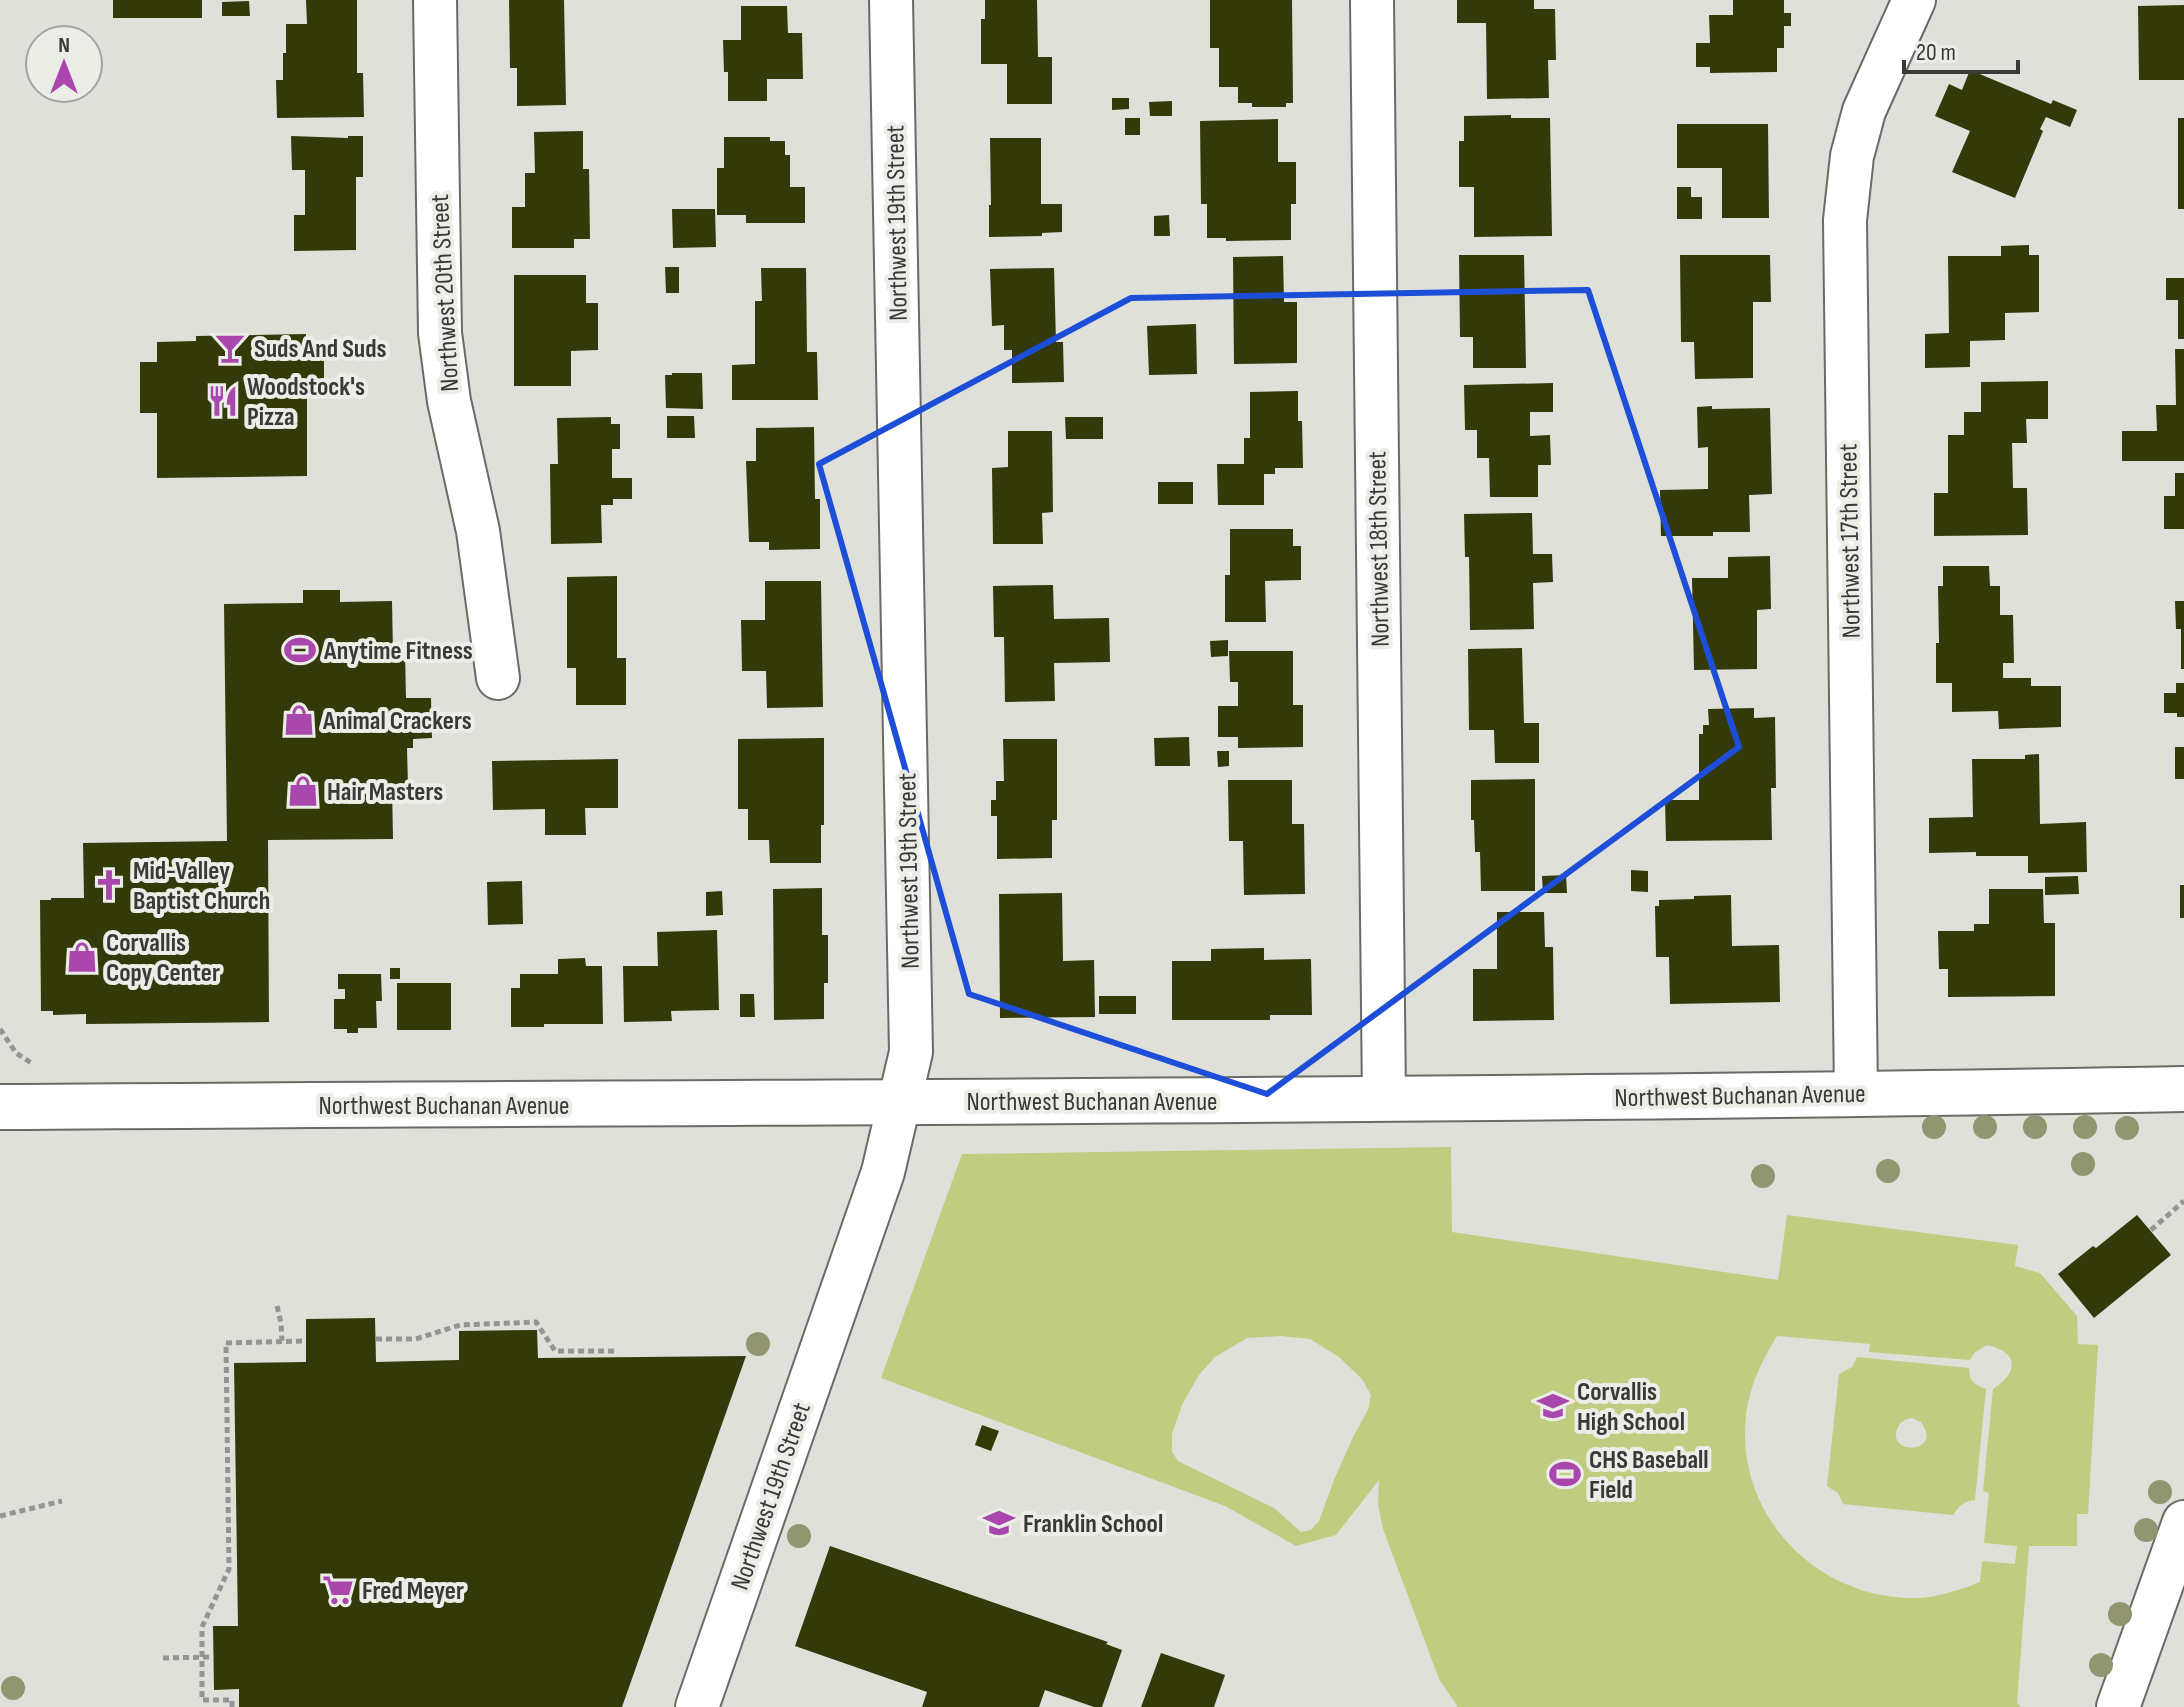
<svg xmlns="http://www.w3.org/2000/svg" width="2184" height="1707" font-family="'Sofia Sans Condensed',sans-serif">
  <rect width="100%" height="100%" fill="#dfe0d9"/>
  <path fill="#c0cc80" fill-rule="evenodd" d="M1451,1147L1452,1232L1778,1280L1787,1215L2018,1245L2015,1266L2040,1273L2077,1316L2078,1344L2098,1345L2088,1514H2077V1546H2029L2017,1703L2021,1707H1458L1439,1679L1383,1529L1378,1504L1379,1480L1336,1535L1296,1546L1225,1506L881,1378L962,1154ZM1281,1336L1310,1339L1339,1357L1362,1379L1371,1395L1368,1410L1354,1435L1334,1480L1319,1521L1311,1530L1301,1532L1274,1508L1178,1461L1172,1452V1434L1182,1405L1199,1375L1215,1357L1247,1338ZM1777,1336L1870,1344L1869,1352L1970,1360L1974,1353L1987,1345C2020,1352 2018,1373 1993,1389L1983,1491L1989,1493L1984,1543L2017,1546L2015,1564L1982,1561L1980,1582C1960,1590 1936,1598 1915,1598C1816,1599 1735,1515 1746,1415C1749,1387 1762,1360 1777,1336Z
    M1857,1357L1969,1368C1969,1381 1974,1385 1986,1389L1975,1500C1964,1501 1959,1506 1953,1515L1843,1504L1838,1493L1827,1486L1839,1374L1852,1367ZM1912,1418L1921,1422C1944,1454 1887,1456 1897,1429C1900,1421 1906,1419 1912,1418Z"/>
  <path fill="#34390a" d="M113,0H202V18H113Z
    M306,0H357V73H363L364,117L277,118L276,80H283V53H286V24H307Z
    M509,0H564L566,105L517,106V68H510Z
    M985,0H1037L1038,57H1052V104H1007V64H981V19H985Z
    M1210,0H1292L1293,103H1286V107H1252V103H1238V87H1219V48H1210Z
    M1457,0H1534V9H1555L1556,60H1548L1549,98L1487,99L1486,23H1457Z
    M1733,0H1784V13H1791V26H1784V48H1777V72L1710,73V67H1696V43H1710L1709,15H1733Z
    M249,1L250,16H222V2Z
    M2184,5V80H2139L2138,6Z
    M741,6H787L788,33H802L803,79H767V101H728V72H724L723,40H741Z
    M1970,70L2051,104L2053,100L2077,110L2070,127L2046,117L2040,129L2043,131L2015,198L1952,172L1970,131L1935,116L1949,84L1962,90Z
    M1112,98H1129V109L1112,110Z
    M1172,101V116H1150L1149,102Z
    M1511,115V118H1550L1552,236L1474,237V187H1459V141H1464V116Z
    M1125,118H1140V135H1125Z
    M2178,118H2184V209H2178Z
    M1278,119V162H1296V204H1291V240L1226,241V238H1207V204H1201L1200,121Z
    M1677,124H1768L1769,218H1722V168H1677Z
    M583,131V169H589L590,239H574V248H512V207H525V173H535L534,132Z
    M291,136L348,138V136H363V177H356V250L294,251V215H305V170H292Z
    M724,137H770V141H785V155H790V187H805V223H746V215H717V168H724Z
    M990,138H1041V204H1062V232L1042,233V236L989,237V205H991Z
    M1677,187H1691V197H1702V219H1677Z
    M672,209H715L716,247L673,248Z
    M1169,215L1170,236H1154V216Z
    M2029,245V255H2039V312L2005,313V340L1970,341V367L1925,368V334L1949,333L1948,256H2001V246Z
    M1459,255H1524L1526,368H1473V337H1460Z
    M1680,255H1770L1771,302H1753V378L1695,379L1694,342H1681Z
    M1283,256L1284,302H1297V363L1234,364L1233,257Z
    M665,267H679V293H666Z
    M761,268H806L807,352H817L818,400H732V365L755,364V301H762Z
    M1054,268L1056,342H1063L1064,382L1012,383V350H1004V325L992,326L990,269Z
    M514,275H586V303H598V350L571,351V386H514Z
    M2166,278H2184V339H2178V300H2166Z
    M1196,324L1197,374L1149,375L1147,326Z
    M306,334V350H324V388H307V476L157,478V413H140V362H157V342L196,341V336Z
    M2175,349H2184V461H2122V431H2157L2156,405H2176Z
    M672,373H702L703,409L666,408L665,375H672Z
    M2048,381V419H2026L2027,443H2012L2013,488H2027L2028,535L1934,536V493H1948V435H1964V412H1981V382Z
    M1553,383V412H1530V436L1550,435L1551,465H1538V497H1490L1489,458H1477V430H1465L1464,385Z
    M1298,391V421H1302L1303,468H1275V474H1264V505H1218L1217,464H1244V438H1250V392Z
    M1712,406V409L1770,408L1772,494L1749,495L1750,532H1713V536H1661L1660,490L1708,489V447L1698,448L1697,407Z
    M667,416H694L695,438H667Z
    M611,417V424H620V449H612V478H632V499H613V505H601L602,543L551,544L550,464H558L557,418Z
    M1065,417H1103V439H1066Z
    M814,427L815,499H820V549L769,550V542H749L746,461H756V428Z
    M1008,431H1052L1053,512L1042,513L1043,544H993L992,468L1008,467Z
    M2175,473H2184V529H2164V496H2175Z
    M1158,482H1193V504H1158Z
    M1532,513L1533,554H1552L1553,582L1533,583L1534,629L1470,630L1469,557H1465L1464,514Z
    M1230,529H1293V546H1301V580L1265,581L1266,622H1225V575H1230Z
    M1770,556L1771,609L1757,610V669L1694,670L1692,578H1728V557Z
    M1943,566H1989L1990,586H2000V615H2013L2014,663H2003V678H2031V686H2061V727L1999,729L1998,711L1952,712V683H1936V643H1939L1938,586H1943Z
    M617,576V658H626V705H576V668H567V577Z
    M765,581H821L823,707L767,708L766,671H742L741,620H765Z
    M1053,585L1054,619L1109,618L1110,662L1054,663L1055,701L1005,702L1004,637H994L993,586Z
    M303,590H340V602L392,601L393,653H405L406,698H431L432,738L413,739V748H407L408,787H392L393,839L268,840L269,1022L86,1024V1014L53,1015V1011H41L40,900H51V898H84L83,843L227,841L224,604L303,603Z
    M2175,601H2184V669H2181V629H2176Z
    M1228,640V656L1211,657L1210,641Z
    M1522,648L1524,723H1539V763H1495L1494,730H1469L1468,649Z
    M1229,651H1293V705H1303V747L1238,748V737H1218V706H1238V682H1230Z
    M2176,683H2184V717H2177V713H2164V693H2176Z
    M1754,708V718L1775,717L1776,788H1771L1772,840L1666,841L1665,800H1699V734H1703V725H1709L1708,709Z
    M1189,737L1190,766H1155L1154,738Z
    M824,738V825H821V863H770L769,840H748V809H738V739Z
    M1003,739H1057V820H1052V858L997,859V816H991V800H996V781H1004Z
    M2175,747H2184V779H2175Z
    M1217,751H1229V766L1218,767Z
    M2039,754L2040,824L2086,822L2087,872L2028,873V856H1976V852L1929,853V818L1973,817L1972,759H2025V755Z
    M618,759V808H585L586,835H545V809L493,810L492,761Z
    M1535,779V891H1481L1480,852H1475L1474,820H1471V780Z
    M1228,780H1292V824H1304L1305,894L1244,895L1243,841H1229Z
    M1631,870L1648,871V892L1631,891Z
    M1566,875L1567,893H1543L1542,876Z
    M2078,876L2079,894L2045,895V877Z
    M522,881L523,924L488,925L487,882Z
    M2180,885H2184V918H2180Z
    M822,888V935H828V983H824V1019L774,1020L773,889Z
    M1989,889H2043L2044,923H2055V996L1948,997V969H1939L1938,931H1974V924H1989Z
    M722,891L723,915L706,916V892Z
    M1062,893L1063,961L1094,960L1095,1017L1000,1018L999,894Z
    M1731,895L1732,946L1779,945L1780,1002L1670,1004L1669,957H1656L1655,906H1659V900L1694,899V896Z
    M1497,912H1544L1545,947H1553L1554,1020L1473,1021V969H1497Z
    M717,930L719,1010L671,1011L672,1021L624,1022L623,966H658L657,932Z
    M1264,948V960L1311,959L1312,1015H1270V1020H1172V961H1211V949Z
    M585,958L586,966H602L603,1024H544V1027H511V988H520V974H558V959Z
    M390,968H400V979H390Z
    M338,974H381L382,1001H376L377,1028H358V1033H347V1029H334V999H345V989H338Z
    M397,983H451V1030H397Z
    M740,994H754L755,1017H740Z
    M1099,996H1136V1014H1099Z
    M2137,1215L2171,1255L2094,1318L2058,1274L2093,1246L2096,1248Z
    M375,1318L376,1362L459,1360V1331L537,1330L538,1358L746,1356L622,1707H239V1689L214,1690L213,1626H238L234,1363L306,1362V1319Z
    M982,1425L999,1431L991,1451L975,1445Z
    M830,1546L1108,1642L1106,1644L1122,1650L1102,1707H1094L1045,1690L1039,1707H922L927,1692L795,1646Z
    M1161,1653L1225,1675L1214,1707H1141Z"/>
  <g fill="none" stroke-linecap="round" stroke-linejoin="round">
    <defs>
      <path id="street" d="M435,0L440,333L449,401L478,531L498,678
        M1372,0L1384,1099
        M1856,1094L1845,220L1852,156L1864,111L1914,0
        M697,1707L883,1172L911,1052L891,0
        M2118,1707L2184,1522"/>
      <path id="secondary" d="M0,1107C728,1102 1456,1102 2184,1089"/>
    </defs>
    <use href="#street" stroke="#6a6b66" stroke-width="46"/>
    <use href="#secondary" stroke="#6a6b66" stroke-width="48"/>
    <path stroke="#949590" stroke-width="5" stroke-dasharray="6 4" stroke-linecap="butt" d="M0,1029L16,1053L33,1064
      M2151,1230L2184,1201
      M277,1306L281,1323L282,1341
      M376,1339H416L460,1325L536,1322L555,1351H618
      M0,1516L62,1501
      M163,1658L214,1657
      M232,1707V1700H202V1627L229,1569L226,1343L306,1341"/>
    <use href="#street" stroke="#fff" stroke-width="42"/>
    <use href="#secondary" stroke="#fff" stroke-width="44"/>
  </g>
  <g fill="#919570">
    <circle cx="1934" cy="1127" r="12"/>
    <circle cx="1985" cy="1127" r="12"/>
    <circle cx="2035" cy="1127" r="12"/>
    <circle cx="2085" cy="1127" r="12"/>
    <circle cx="2127" cy="1128" r="12"/>
    <circle cx="2083" cy="1164" r="12"/>
    <circle cx="1888" cy="1171" r="12"/>
    <circle cx="1763" cy="1176" r="12"/>
    <circle cx="758" cy="1344" r="12"/>
    <circle cx="2160" cy="1492" r="12"/>
    <circle cx="2146" cy="1530" r="12"/>
    <circle cx="799" cy="1536" r="12"/>
    <circle cx="2120" cy="1614" r="12"/>
    <circle cx="2101" cy="1665" r="12"/>
    <circle cx="13" cy="1688" r="12"/>
  </g>
  <path fill="none" stroke="#1d4ed8" stroke-width="6" stroke-linejoin="round" d="M1588,290L1739,747L1267,1094L969,994L819,464L1131,298Z"/>
  <defs>
    <symbol id="bar-bare" viewBox="-9 -9 18 18"><path d="M-6-5H6L.8 .8V4.5H3.5V6h-7V4.5H-.8V.8Z" fill="#a947ad" stroke="#ecede7" stroke-width="2.5" paint-order="stroke"/></symbol>
    <symbol id="restaurant-bare" viewBox="-9 -9 18 18"><path d="M-5-6h1v4h1v-4h1v4h1v-4h1v5L-1.5 .5V6h-2V.5L-5-1ZM5-6V6H3V1.5H1.5Q1.5-4 5-6Z" fill="#a947ad" stroke="#ecede7" stroke-width="2.5" paint-order="stroke"/></symbol>
    <symbol id="stadium-bare" viewBox="-9 -9 18 18"><path d="M0-5a6.5 5 0 1 0 0 10a6.5 5 0 1 0 0-10ZM-3.5-1.8h7v3.6h-7Z" fill="#a947ad" stroke="#ecede7" stroke-width="2.5" paint-order="stroke"/></symbol>
    <symbol id="shop-bare" viewBox="-9 -9 18 18"><path d="M-5-2.5h2.3a2.7 3.5 0 0 1 5.4 0H5L5.5 6h-11ZM-1.5-2.5h3a1.5 2.3 0 0 0-3 0Z" fill="#a947ad" stroke="#ecede7" stroke-width="2.5" paint-order="stroke"/></symbol>
    <symbol id="church-bare" viewBox="-9 -9 18 18"><path d="M-1.2-6h2.4v3.5h3.3v2.4h-3.3V6h-2.4V-.1h-3.3v-2.4h3.3Z" fill="#a947ad" stroke="#ecede7" stroke-width="2.5" paint-order="stroke"/></symbol>
    <symbol id="school-bare" viewBox="-9 -9 18 18"><path d="M0-5L7-2L0 1L-7-2ZM-4 1L0 2.5L4 1V4Q0 6-4 4Z" fill="#a947ad" stroke="#ecede7" stroke-width="2.5" paint-order="stroke"/></symbol>
    <symbol id="supermarket-bare" viewBox="-9 -9 18 18"><path d="M-6-5.5h2.5l.6 2H6L4.5 2H-2.5L-4.4-4H-6ZM-1.5 3.2a1.3 1.3 0 1 0 .1 0ZM3 3.2a1.3 1.3 0 1 0 .1 0Z" fill="#a947ad" stroke="#ecede7" stroke-width="2.5" paint-order="stroke"/></symbol>
  </defs>
  <g fill-rule="evenodd">
    <use href="#bar-bare" x="208" y="326" width="44" height="44"/>
    <use href="#restaurant-bare" x="201" y="379" width="44" height="44"/>
    <use href="#stadium-bare" x="278" y="628" width="44" height="44"/>
    <use href="#shop-bare" x="277" y="698" width="44" height="44"/>
    <use href="#shop-bare" x="281" y="769" width="44" height="44"/>
    <use href="#church-bare" x="87" y="863" width="44" height="44"/>
    <use href="#shop-bare" x="60" y="935" width="44" height="44"/>
    <use href="#school-bare" x="1531" y="1384" width="44" height="44"/>
    <use href="#stadium-bare" x="1543" y="1452" width="44" height="44"/>
    <use href="#school-bare" x="977" y="1501" width="44" height="44"/>
    <use href="#supermarket-bare" x="316" y="1568" width="44" height="44"/>
  </g>
  <g text-anchor="middle" stroke-width="8" stroke-linejoin="round" paint-order="stroke">
    <g font-size="26" fill="#393937" stroke="#ecede7">
      <text transform="translate(896 223) rotate(-91)" y="9">Northwest 19th Street</text>
      <text transform="translate(444 293) rotate(-93)" y="9">Northwest 20th Street</text>
      <text transform="translate(1849 541) rotate(-91)" y="9">Northwest 17th Street</text>
      <text transform="translate(1378 549) rotate(-91)" y="9">Northwest 18th Street</text>
      <text transform="translate(908 871) rotate(-91)" y="9">Northwest 19th Street</text>
      <text transform="translate(1740 1095) rotate(-1)" y="9">Northwest Buchanan Avenue</text>
      <text x="1092" y="1110">Northwest Buchanan Avenue</text>
      <text x="444" y="1114">Northwest Buchanan Avenue</text>
      <text transform="translate(770 1496) rotate(-71)" y="9">Northwest 19th Street</text>
    </g>
    <g font-size="26" font-weight="bold" fill="#393937" stroke="#ecede7" text-anchor="start">
      <text x="254" y="357">Suds And Suds</text>
      <text x="247" y="395">Woodstock's<tspan x="247" dy="30">Pizza</tspan></text>
      <text x="324" y="659">Anytime Fitness</text>
      <text x="323" y="729">Animal Crackers</text>
      <text x="327" y="800">Hair Masters</text>
      <text x="133" y="879">Mid-Valley<tspan x="133" dy="30">Baptist Church</tspan></text>
      <text x="106" y="951">Corvallis<tspan x="106" dy="30">Copy Center</tspan></text>
      <text x="1577" y="1400">Corvallis<tspan x="1577" dy="30">High School</tspan></text>
      <text x="1589" y="1468">CHS Baseball<tspan x="1589" dy="30">Field</tspan></text>
      <text x="1023" y="1532">Franklin School</text>
      <text x="362" y="1599">Fred Meyer</text>
    </g>
  </g>
  <g transform="translate(64 64)"><circle r="38" fill="#ecede7" stroke="#a4a5a1" stroke-width="2"/>
  <path d="M0-6L14 30L0 20L-14 30Z" fill="#a947ad"/>
  <text y="-12" font-size="22" font-weight="bold" text-anchor="middle" fill="#393937">N</text>
  </g>
  <path d="M1904 60v12h114v-12" fill="none" stroke="#393937" stroke-width="4"/>
  <text x="1916" y="60" font-size="24" fill="#393937" stroke="#ecede7" stroke-width="6" paint-order="stroke">20 m</text>
</svg>
